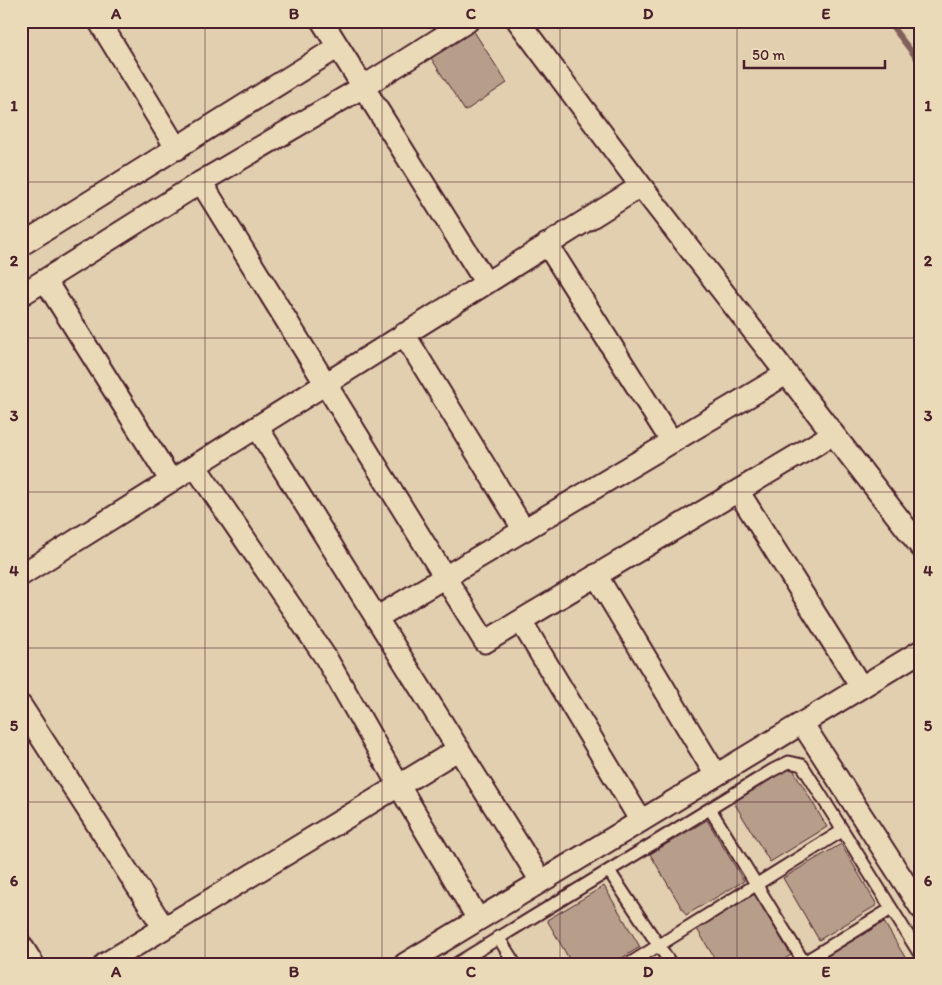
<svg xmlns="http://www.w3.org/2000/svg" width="942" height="985" font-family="Itim,sans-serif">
  <rect width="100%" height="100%" fill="#e1cfaf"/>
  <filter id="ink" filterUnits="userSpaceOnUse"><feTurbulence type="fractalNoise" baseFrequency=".02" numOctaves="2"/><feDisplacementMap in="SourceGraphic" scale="10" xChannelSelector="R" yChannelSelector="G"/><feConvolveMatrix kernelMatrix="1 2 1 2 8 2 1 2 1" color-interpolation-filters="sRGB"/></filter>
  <g filter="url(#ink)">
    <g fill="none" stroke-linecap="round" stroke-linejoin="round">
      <path stroke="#815f5a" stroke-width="5.5" d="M888,21L921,64"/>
    </g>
    <path fill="#b79e8a" stroke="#4a1f2b" d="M473,30L507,83L465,111L431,58Z
      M791,766L827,827L770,862L733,801Z
      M707,820L744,881L686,915L650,854Z
      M841,844L877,905L819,940L783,878Z
      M604,886L640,947L612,964H572L547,920Z
      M755,894L791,955L777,964H718L697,929Z
      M884,922L909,964H831L827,956Z"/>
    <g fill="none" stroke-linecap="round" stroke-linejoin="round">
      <defs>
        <path id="lane" d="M710,809L805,964
          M609,871L671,964
          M498,937L515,964
          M456,964L773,770L789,762L802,765L921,956
          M629,964L842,831
          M801,964L891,909"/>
        <path id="street" d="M99,21L177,149
          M322,21L486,283
          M518,21L641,186
          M201,182L485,642L833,434
          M547,244L672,442
          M21,245L338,47
          M45,280L171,481
          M21,295L201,182L363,87L468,21
          M404,334L524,530
          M257,427L541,881
          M195,466L326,658L399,786L478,919
          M738,491L861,687
          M21,575L641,186L921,547
          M596,575L716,775
          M376,618L786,374
          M521,621L641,821
          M21,706L164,928
          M802,723L921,908
          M21,945L33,964
          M105,964L459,749
          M405,964L921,651"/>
      </defs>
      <use href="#lane" stroke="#4a1f2b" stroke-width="15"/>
      <use href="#street" stroke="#4a1f2b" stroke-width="25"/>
      <use href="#lane" stroke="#ebdab7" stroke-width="11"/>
      <use href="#street" stroke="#ebdab7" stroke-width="21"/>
    </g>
  </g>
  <path fill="none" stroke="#4a1f2b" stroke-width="1" stroke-opacity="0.55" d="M205,21V964M382,21V964M560,21V964M737,21V964M21,182H921M21,338H921M21,492H921M21,648H921M21,802H921"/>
  <rect width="942" height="985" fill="none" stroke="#ebdab7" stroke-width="55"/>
  <path d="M744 60v8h141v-8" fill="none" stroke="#4a1f2b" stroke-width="2.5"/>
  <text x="752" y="60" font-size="15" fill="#4a1f2b" stroke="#ebdab7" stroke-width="4" paint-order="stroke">50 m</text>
  <rect x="28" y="28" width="886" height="930" fill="none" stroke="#4a1f2b" stroke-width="2"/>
  <g font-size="16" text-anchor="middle" font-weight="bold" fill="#4a1f2b">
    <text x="116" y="19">A</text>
    <text x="294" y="19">B</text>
    <text x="471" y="19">C</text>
    <text x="648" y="19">D</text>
    <text x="826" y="19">E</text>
    <text x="14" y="111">1</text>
    <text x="928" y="111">1</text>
    <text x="14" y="266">2</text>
    <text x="928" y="266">2</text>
    <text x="14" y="421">3</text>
    <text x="928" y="421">3</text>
    <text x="14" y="576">4</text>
    <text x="928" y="576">4</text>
    <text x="14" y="731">5</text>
    <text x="928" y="731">5</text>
    <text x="14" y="886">6</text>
    <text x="928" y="886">6</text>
    <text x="116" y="977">A</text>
    <text x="294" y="977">B</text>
    <text x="471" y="977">C</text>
    <text x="648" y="977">D</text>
    <text x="826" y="977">E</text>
  </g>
</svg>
